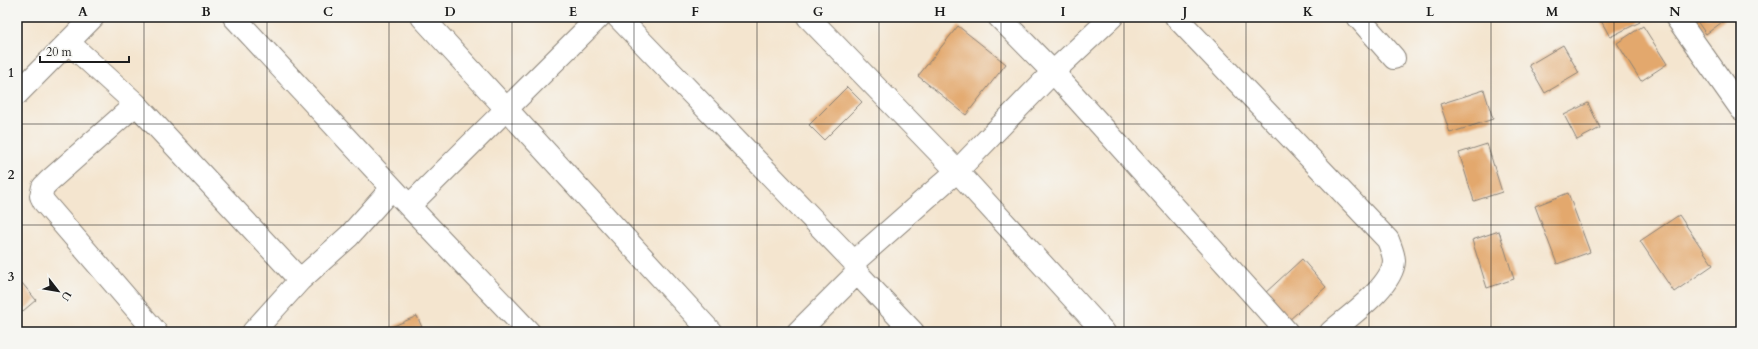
<svg xmlns="http://www.w3.org/2000/svg" width="1758" height="349" font-family="Cardo,serif">
  <rect width="100%" height="100%" fill="#f6f6f2"/>
  <filter id="ink" filterUnits="userSpaceOnUse"><feTurbulence type="fractalNoise" baseFrequency=".025" numOctaves="2"/><feDisplacementMap in="SourceGraphic" scale="8" xChannelSelector="R" yChannelSelector="G"/><feConvolveMatrix kernelMatrix="1 2 1 2 8 2 1 2 1" color-interpolation-filters="sRGB"/></filter>
  <filter id="wash" filterUnits="userSpaceOnUse"><feTurbulence type="fractalNoise" baseFrequency=".012" numOctaves="4" result="noise"/><feDisplacementMap in="SourceGraphic" scale="16" xChannelSelector="R" yChannelSelector="G"/><feGaussianBlur stdDeviation="0.9" result="paint"/><feColorMatrix in="noise" values="0 0 0 0 0 0 0 0 0 0 0 0 0 0 0 0 0 1.4 0 .05"/><feComposite in="paint" operator="in"/></filter>
  <g filter="url(#wash)">
    <rect width="100%" height="100%" fill="#f4e5cf"/>
    <g id="blocks">
      <path fill="#e3a86d" d="M1599,17H1638L1640,22L1610,37Z
        M1694,17H1729L1706,34Z
        M958,26L1006,64L966,115L918,76Z
        M1643,26L1667,64L1641,81L1617,43Z
        M1563,45L1579,73L1545,93L1529,65Z
        M847,87L862,102L824,140L809,125Z
        M1484,90L1493,119L1450,133L1440,104Z
        M1588,103L1600,128L1577,140L1564,115Z
        M1487,144L1502,192L1474,201L1459,153Z
        M1568,193L1590,252L1557,264L1535,206Z
        M1679,215L1713,265L1674,292L1640,241Z
        M1499,231L1514,279L1487,288L1472,240Z
        M1302,259L1326,287L1288,321L1264,294Z
        M17,277L36,300L17,316Z
        M417,316L424,332H380Z"/>
    </g>
  </g>
  <g filter="url(#ink)">
    <use href="#blocks" fill-opacity="0" stroke="#888076" stroke-width="1"/>
    <g fill="none" stroke-linecap="round" stroke-linejoin="round">
      <defs>
        <path id="street" d="M234,17L409,206L529,332
          M422,17L711,332
          M618,17L854,262L857,273L913,332
          M808,17L957,171L1104,332
          M999,17L1053,72L1287,332
          M1176,17L1388,240C1390,246 1394,254 1394,261C1393,286 1349,316 1331,332
          M1358,17L1394,58
          M1676,17L1741,109
          M69,43L136,104L300,280
          M17,94L93,17
          M136,104L49,181L43,187L41,196L44,202L156,332
          M409,206L599,17
          M854,262L957,171L1053,72L1112,17
          M253,332L300,280L349,236L392,188
          M798,332L857,273"/>
      </defs>
      <use href="#street" stroke="#888076" stroke-width="24"/>
      <use href="#street" stroke="#fff" stroke-width="22"/>
    </g>
  </g>
  <path fill="none" stroke="#1c1c1c" stroke-width="1" stroke-opacity="0.55" d="M144,17V332M267,17V332M389,17V332M512,17V332M634,17V332M757,17V332M879,17V332M1001,17V332M1124,17V332M1246,17V332M1369,17V332M1491,17V332M1614,17V332M17,124H1741M17,225H1741"/>
  <rect width="1758" height="349" fill="none" stroke="#f6f6f2" stroke-width="44"/>
  <g transform="translate(58 291) rotate(121)" stroke="#f6f6f2" stroke-width="3" paint-order="stroke">
  <path d="M0-3L7 15L0 10L-7 15Z" fill="#1c1c1c"/>
  <text y="-6" font-size="11" font-weight="bold" text-anchor="middle" fill="#1c1c1c">U</text>
  </g>
  <path d="M40 56v6h89v-6" fill="none" stroke="#1c1c1c" stroke-width="2"/>
  <text x="46" y="56" font-size="12" fill="#1c1c1c" stroke="#f6f6f2" stroke-width="3" paint-order="stroke">20 m</text>
  <rect x="22" y="22" width="1714" height="305" fill="none" stroke="#1c1c1c" stroke-width="1.5"/>
  <g font-size="13" text-anchor="middle" font-weight="bold" fill="#1c1c1c">
    <text x="83" y="16">A</text>
    <text x="206" y="16">B</text>
    <text x="328" y="16">C</text>
    <text x="450" y="16">D</text>
    <text x="573" y="16">E</text>
    <text x="695" y="16">F</text>
    <text x="818" y="16">G</text>
    <text x="940" y="16">H</text>
    <text x="1063" y="16">I</text>
    <text x="1185" y="16">J</text>
    <text x="1308" y="16">K</text>
    <text x="1430" y="16">L</text>
    <text x="1552" y="16">M</text>
    <text x="1675" y="16">N</text>
    <text x="11" y="77">1</text>
    <text x="11" y="179">2</text>
    <text x="11" y="281">3</text>
  </g>
</svg>
